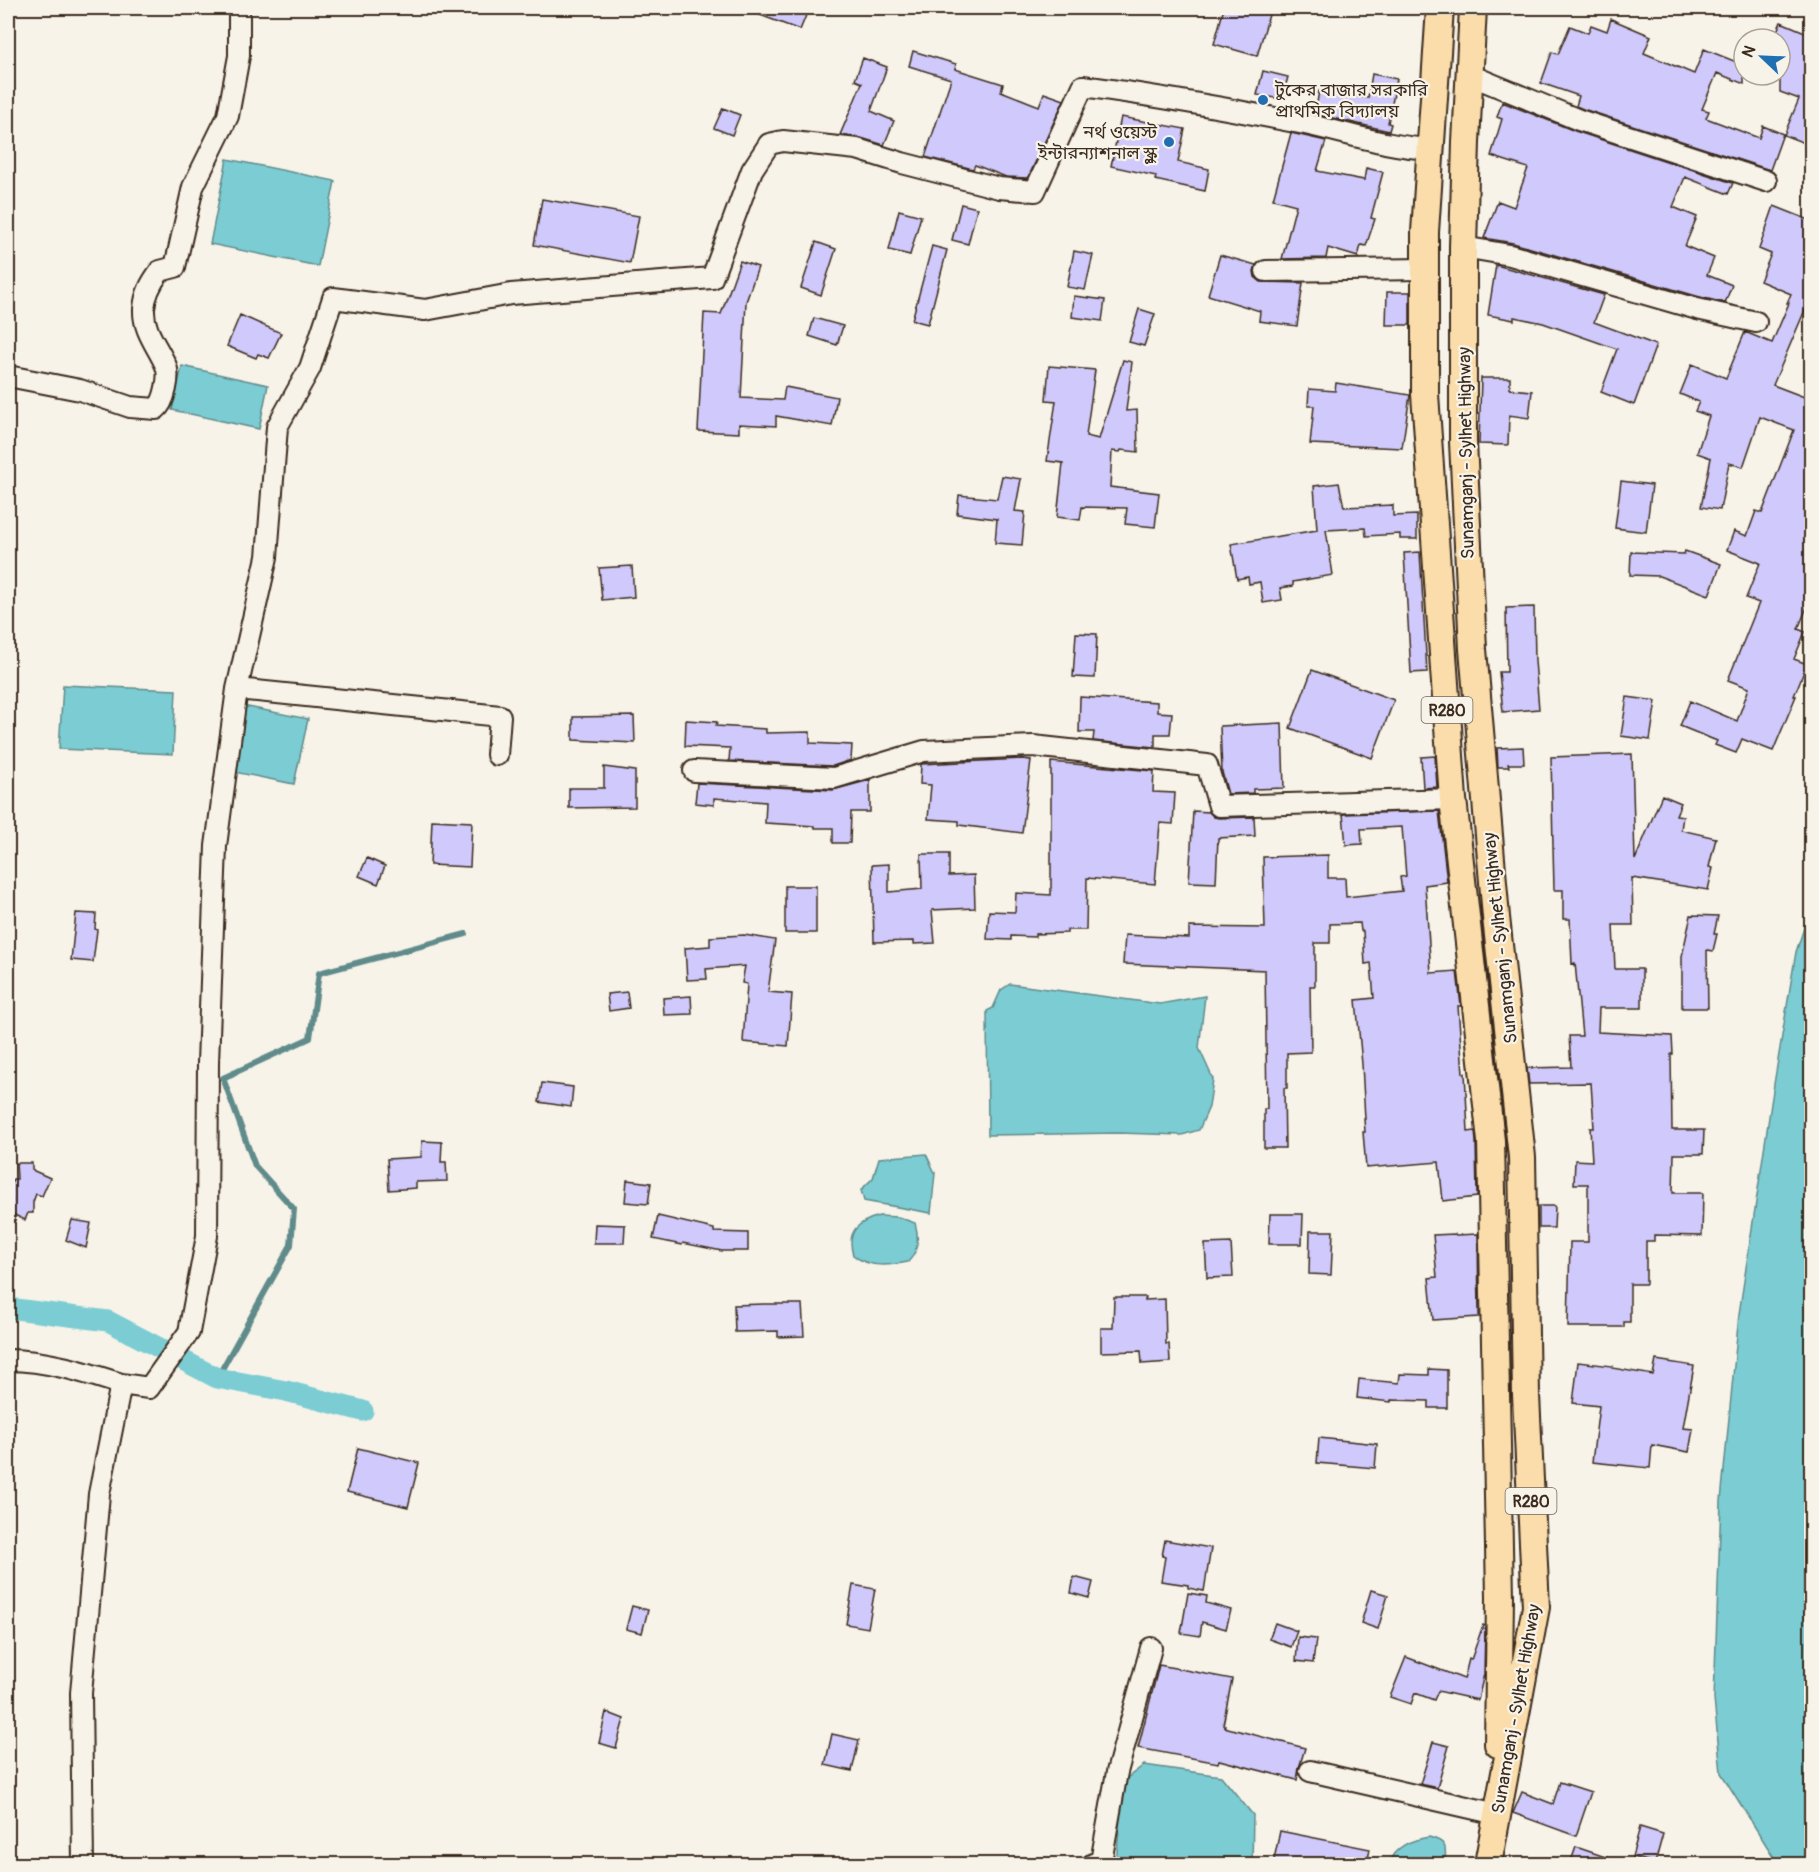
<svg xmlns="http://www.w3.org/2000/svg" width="1819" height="1872" font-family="Pangolin,'Noto Sans Bengali',sans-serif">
  <rect width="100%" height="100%" fill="#f7f3e8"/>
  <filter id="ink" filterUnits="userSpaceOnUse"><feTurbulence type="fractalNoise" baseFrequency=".0167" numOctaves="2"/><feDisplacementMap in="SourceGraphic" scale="12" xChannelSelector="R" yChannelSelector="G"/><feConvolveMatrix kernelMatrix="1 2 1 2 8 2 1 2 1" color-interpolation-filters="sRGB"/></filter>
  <g filter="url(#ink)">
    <path fill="#7bccd3" stroke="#618b8b" stroke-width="1.5" d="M227,159L335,181L318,266L210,244Z
      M182,366L268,385L259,429L172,410Z
      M63,685L176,690L173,754L59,749Z
      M243,706L308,719L294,784L229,771Z
      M1811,907L1812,1864H1778L1721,1773L1714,1699L1721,1501L1739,1314L1774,1084L1796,952Z
      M1010,984L1160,1004L1205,996L1199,1048L1213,1079L1209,1107L1199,1130L1182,1135L1118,1133L988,1135L987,1011L993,1008L1001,990Z
      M926,1154L935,1173L931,1213L864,1201L861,1190L873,1178L879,1158Z
      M879,1216L898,1217L915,1223C919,1237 919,1251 908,1262C888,1266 869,1268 853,1255C846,1231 858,1222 879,1216Z
      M1144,1765L1221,1776L1253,1815L1252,1864H1116L1123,1781Z
      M1429,1837C1448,1842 1446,1847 1445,1864H1388C1395,1846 1411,1840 1429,1837Z"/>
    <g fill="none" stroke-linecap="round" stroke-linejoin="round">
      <path stroke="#618b8b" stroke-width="6" d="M217,1378L291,1245L294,1209L255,1166L223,1078L310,1038L319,973L466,934"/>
      <path stroke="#7bccd3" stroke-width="21" d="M8,1308L108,1321L217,1378L286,1391L363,1411"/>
    </g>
    <path fill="#cfc9fc" stroke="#3b2a1e" stroke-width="1.5" d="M744,8H793L807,13L800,30L744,9Z
      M1224,8H1271L1257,56L1214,44Z
      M1611,19L1651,36L1644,53L1694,74L1704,49L1744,65V84L1717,73L1702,109L1709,111L1706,118L1759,138L1763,126L1783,134L1770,170L1583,109L1576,106L1579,96L1541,83L1552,52L1558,54L1570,26L1588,33L1591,25L1607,31Z
      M1781,22L1812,35V146L1784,135L1799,99L1780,92V39L1774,38Z
      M913,51L956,64L955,69L1003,84L1001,91L1039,106L1044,93L1064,100L1028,178L1006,177L975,165L973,169L925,157L951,79L909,66Z
      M863,58L887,67L871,111L894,121L884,145L861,138L840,135L862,83L855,80Z
      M1263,71L1288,77L1282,99L1257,95Z
      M1372,74L1397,79L1388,123L1391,124L1389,131L1315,114L1319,91L1368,98Z
      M1502,102L1575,131L1733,183L1728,194L1685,177L1673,207L1697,217L1685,246L1714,258L1707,275L1732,285L1725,303L1700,297L1513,243L1484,238L1498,201L1514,207L1528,168L1491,156L1502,119L1497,117Z
      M723,108L740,115L732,135L714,128Z
      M1121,117L1185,129L1178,162L1209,169L1205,191L1155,180L1156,176L1111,166Z
      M1291,133L1326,141L1317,171L1364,180L1366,168L1383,172L1371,218L1375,219L1366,246L1361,245L1358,257L1328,248L1326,258L1282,259L1296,205L1273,199Z
      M542,199L639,216L630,263L534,245Z
      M961,204L977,208L968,244L952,240Z
      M1774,206L1812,221V313L1805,310L1773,385L1807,398L1812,390V595L1798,629L1805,632L1794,659L1807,664L1794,696H1796L1773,751L1742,739L1736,753L1715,745L1717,741L1680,726L1690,701L1737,721L1749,688L1728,680L1759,603L1746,598L1760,563L1727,550L1734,531L1747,536L1756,511L1762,513L1794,430L1760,417L1743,467L1729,463L1720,510L1701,507L1711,458L1697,453L1709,416L1695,411L1699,402L1680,394L1692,364L1726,378L1745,332L1772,343L1789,303H1787L1791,294L1760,281L1771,254L1759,249Z
      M899,210L921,216L910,255L889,250Z
      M816,242L836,249L821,295L801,288Z
      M932,246L947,250L928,324L912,320Z
      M1074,251L1093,255L1085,290L1067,287Z
      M1220,255L1256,265L1254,271L1255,277L1261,282L1303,283L1297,326L1259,321L1260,311L1208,295Z
      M740,261L758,267L746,302L741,398L783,400L785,387L837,397L832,426L776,416V426L739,424V433L698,431L704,313L721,314Z
      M1496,265L1604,295L1594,322L1656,345L1634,405L1601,392L1617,349L1543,323L1514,317V320L1488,315Z
      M1387,292H1410V325H1386Z
      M1074,296L1105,300L1102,321L1072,317Z
      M1139,309L1155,314L1144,346L1129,342Z
      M240,315L281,333L269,358L258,354L256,358L227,346Z
      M814,318L843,326L837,345L809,336Z
      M1123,360L1132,362L1126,411L1137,410L1138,452L1121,450L1120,452L1112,451L1110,487L1159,493L1155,527L1125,524L1127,508L1082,507L1080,520L1057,517L1063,463L1047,461L1056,401L1046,400L1049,366L1095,370L1086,436L1099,439Z
      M1481,378H1510V389L1532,391L1529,418L1509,415L1508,445L1479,444Z
      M1336,383L1410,395L1402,448L1310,444L1314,406H1308L1309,389L1335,391Z
      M1002,476L1021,479L1015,511L1025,512L1022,545L995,543L997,519L957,514L959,495L997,499Z
      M1621,481L1652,485L1646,532L1615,528Z
      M1339,483L1344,507L1393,505V516L1417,515V539H1400V534L1366,536L1365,528L1326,530L1333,575L1293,582V586L1280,588L1282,600L1263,603L1260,582L1249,584L1248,577L1237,579L1231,544L1317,530L1314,486Z
      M1685,551L1721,564L1709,595L1659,576L1630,575L1631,552L1684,554Z
      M1420,552L1427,672L1411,673L1404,553Z
      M632,566L634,597L602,600L599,568Z
      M1534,607L1535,661L1539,709L1503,712L1499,672H1507L1506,608Z
      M1076,633L1097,634L1095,678L1073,677Z
      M1312,670L1394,700L1372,758L1290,728Z
      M1080,697L1157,702V712L1172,713L1170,734H1155V747L1093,741L1094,732H1079Z
      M1627,697L1656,701L1650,740L1621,736Z
      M634,716L635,743L573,740V717Z
      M686,720L717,722L716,726L766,729V733L810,732V743L852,745L851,760L833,766L729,761L730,748L685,746Z
      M1282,723L1284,788L1253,789V793L1228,794L1222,772L1220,726Z
      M1523,747L1524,764H1508L1509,767H1498L1497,748Z
      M1632,754L1635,860L1662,795L1681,803L1676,815L1683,816L1681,830L1716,838L1709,867L1713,868L1708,890L1632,878L1633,925H1613L1615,969H1642V1008H1599L1598,1032L1672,1036L1673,1054H1671L1672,1130H1704L1703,1154H1674L1673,1193H1703L1702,1236L1654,1235V1241H1646V1284H1630V1322H1624V1327H1568L1570,1242H1588V1184H1574L1575,1160L1592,1161L1590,1128H1594L1591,1083L1529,1084L1527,1068L1571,1067L1569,1036H1582L1575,963L1572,964L1570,919H1563V890H1554L1551,757Z
      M1435,756L1437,787L1423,788L1421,757Z
      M1022,759L1031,760L1022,833L959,825V821L928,819L931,785L920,784L921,764Z
      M1051,762L1154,771L1153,792L1175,793L1173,824L1160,823L1155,884L1087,878L1086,930H1067V933L1035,934V937L1011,936V940L987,939L989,911L1015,912L1016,893L1051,895Z
      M604,767L635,771V807L569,808V788H604Z
      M870,780V812H851L850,843H833V828H815V826L765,823L766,802L714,798V805L695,803L697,783L833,790Z
      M1193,811L1209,812L1214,817L1219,818L1254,817L1255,836L1218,838L1216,883L1189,882Z
      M1439,811L1447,882L1425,885L1431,973L1457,971L1461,1006H1458L1463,1073H1465L1468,1132L1475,1131L1476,1142L1477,1197L1443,1201L1439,1162L1366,1168L1363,1132H1365L1364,1119H1365L1362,1064L1356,1000L1374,998L1371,963L1365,964L1363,931H1361L1360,923L1330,924V943H1315V986H1310L1311,1052L1287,1053V1088H1284L1285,1148H1264V1109H1267L1265,970L1123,964L1125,935L1189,938V927L1265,928L1263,857L1328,855V878H1345L1346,897L1402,891L1400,877L1406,876L1402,827L1361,829L1362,844L1346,845L1343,814Z
      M432,820L472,822L470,867L430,865Z
      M921,854H949V876L974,875L975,908L932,910L935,943L914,944V941L874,942L872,865L889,864V892L922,889Z
      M367,858L385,866L378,884L359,876Z
      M785,886H816V933H785Z
      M76,913L96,914L95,929L97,930L93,962L71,960Z
      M1691,915L1718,916L1714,934H1717L1713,951L1707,950L1708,1008H1682V956Z
      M744,935L775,940L768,992L792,994L788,1046L743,1042L747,984L742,983L745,966L706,969L707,979L687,980L685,948L710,946V937Z
      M627,992L629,1008L609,1011L607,994Z
      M691,996L692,1014L664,1015L663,998Z
      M542,1083L573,1087L571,1107L539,1102Z
      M422,1141L442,1142L441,1162H446L447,1181L416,1182V1188L389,1190L387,1159L421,1157Z
      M16,1163H32V1170L50,1178L42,1196L36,1194L33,1202V1213H28L25,1220L8,1212L12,1200L8,1198V1193L13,1179H17Z
      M627,1180L651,1183L648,1204L625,1202Z
      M1539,1206H1555L1554,1228H1539Z
      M1270,1214H1303L1302,1244H1269Z
      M658,1216L714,1229V1232L748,1233V1251H722L683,1243L682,1245L653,1239Z
      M72,1220L91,1223L86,1248L66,1240Z
      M595,1224L625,1225L624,1243H594Z
      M1310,1231H1333L1331,1275L1309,1274Z
      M1455,1234L1456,1235L1478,1234L1479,1317L1433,1320L1429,1278L1437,1277L1433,1235Z
      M1231,1243L1233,1277L1207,1278L1205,1244Z
      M1114,1297H1146L1145,1300L1165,1299L1166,1344H1169L1170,1362L1142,1364L1141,1351L1101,1352V1328H1113Z
      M764,1304H802L804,1336L778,1337V1331L735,1332L734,1305Z
      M1656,1360L1694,1366L1683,1428L1693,1429L1689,1452L1652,1445L1650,1468L1592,1462L1599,1406L1573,1403L1578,1362L1613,1366L1612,1368L1653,1375Z
      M1429,1369L1447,1370V1408H1429V1401L1391,1400V1402L1357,1398L1359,1379L1399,1383L1400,1374L1429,1375Z
      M1319,1438L1377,1444L1375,1468L1317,1463Z
      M358,1448L419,1463L408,1507L347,1492Z
      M1165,1540L1211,1548L1204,1591L1188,1588V1585L1161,1581L1165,1557L1162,1556Z
      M1074,1577L1093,1582L1089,1598L1071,1593Z
      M853,1585L875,1589L868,1628L846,1624Z
      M1371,1590L1388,1595L1378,1629L1361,1623Z
      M1188,1593L1207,1596L1206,1603L1231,1610L1226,1629L1202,1622L1200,1636L1181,1633Z
      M632,1606L648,1610L642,1633L626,1629Z
      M1275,1623L1297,1631L1291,1647L1269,1639Z
      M1483,1625L1485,1626L1484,1674L1478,1700L1438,1691L1434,1700L1415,1693L1411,1704L1390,1697L1406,1657L1464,1679L1469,1659L1471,1660Z
      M1298,1637L1316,1639L1313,1663L1296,1661Z
      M1159,1665L1232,1679L1223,1725H1225L1224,1727L1305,1748L1299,1768L1297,1780L1219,1760L1218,1763L1138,1748Z
      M606,1712L624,1719L616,1748L599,1743Z
      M832,1734L859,1740L852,1771L825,1765Z
      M1433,1742L1449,1746L1437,1788L1420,1784Z
      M1560,1782L1591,1792L1576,1836L1513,1813L1522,1792L1553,1804Z
      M1640,1827L1663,1834L1655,1863L1632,1857Z
      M1280,1831L1370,1849L1367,1864H1273Z
      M1576,1847L1620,1862L1619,1864H1570Z"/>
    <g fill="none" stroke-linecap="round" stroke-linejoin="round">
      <defs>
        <path id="minor" d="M1470,75L1579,120L1766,181
          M1463,247L1510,255L1697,309L1756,322
          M1266,271L1426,269
          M8,376L80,390L130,407L156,409C165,402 170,376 166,366C158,347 143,331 144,309C145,294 151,283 160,271L175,267L193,187L228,116L239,56V8
          M237,689L267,557L277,427L310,368L333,298L425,310L511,294L712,278L752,170L769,144L783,141L857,149L902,163L999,188L1035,191L1083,86C1157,96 1231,109 1305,124C1347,133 1388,147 1431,149
          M694,771L834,778L924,751L1033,746L1207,765L1219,806L1453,799
          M8,1360C46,1360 84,1372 121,1384L99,1494L81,1693L83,1864
          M121,1384L149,1388L189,1332L207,1236L208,1063L216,846L237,689L500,716L497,755
          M1310,1771L1497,1814
          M1093,1864L1101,1862L1117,1772L1151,1648"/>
        <path id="major" d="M1440,8L1425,232V394L1453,799L1491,1141L1500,1597L1498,1744
          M1473,8L1466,142L1463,247V442L1473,649L1496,917L1522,1157L1526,1395L1536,1607L1488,1864"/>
      </defs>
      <use href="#minor" stroke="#3b2a1e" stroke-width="24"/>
      <use href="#major" stroke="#3b2a1e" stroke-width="30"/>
      <use href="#minor" stroke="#f7f3e8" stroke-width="20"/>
      <use href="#major" stroke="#faddab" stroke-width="26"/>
    </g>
  </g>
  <g fill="#1f6fb2" stroke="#f7f3e8" stroke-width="2">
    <circle cx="1263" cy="100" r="6"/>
    <circle cx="1169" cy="142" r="6"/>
  </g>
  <g text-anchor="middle" stroke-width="4.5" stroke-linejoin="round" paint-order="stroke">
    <g fill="#f7f3e8" stroke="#73665b" stroke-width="1.5">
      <rect x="1421.5" y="697" width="51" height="26" rx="4.5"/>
      <rect x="1505.5" y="1488" width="51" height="26" rx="4.5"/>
    </g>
    <g font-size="16" font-weight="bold" fill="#3b2a1e">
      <text x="1447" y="716">R280</text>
      <text x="1531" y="1507">R280</text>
    </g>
    <g font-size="18" fill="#3b2a1e" stroke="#f7f3e8" text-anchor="start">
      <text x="1275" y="96">টুকের বাজার সরকারি<tspan x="1275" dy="21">প্রাথমিক বিদ্যালয়</tspan></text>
      <text x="1157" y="138" text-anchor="end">নর্থ ওয়েস্ট<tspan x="1157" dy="21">ইন্টারন্যাশনাল স্কুল</tspan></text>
    </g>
    <g font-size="18" fill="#3b2a1e" stroke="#f7f3e8">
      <text transform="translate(1466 453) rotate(-91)" y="6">Sunamganj - Sylhet Highway</text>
      <text transform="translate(1500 938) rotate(-96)" y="6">Sunamganj - Sylhet Highway</text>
      <text transform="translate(1516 1709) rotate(-80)" y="6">Sunamganj - Sylhet Highway</text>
    </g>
  </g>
  <rect width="1819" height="1872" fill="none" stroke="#f7f3e8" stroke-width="30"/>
  <rect x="15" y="15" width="1789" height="1842" fill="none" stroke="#3b2a1e" stroke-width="2" filter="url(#ink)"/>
  <g transform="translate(1762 57) rotate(293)"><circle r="28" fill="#f7f3e8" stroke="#aca397" stroke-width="1.5"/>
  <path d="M0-4.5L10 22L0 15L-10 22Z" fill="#1f6fb2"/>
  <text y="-9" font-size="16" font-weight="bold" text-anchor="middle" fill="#3b2a1e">N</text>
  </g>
</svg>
